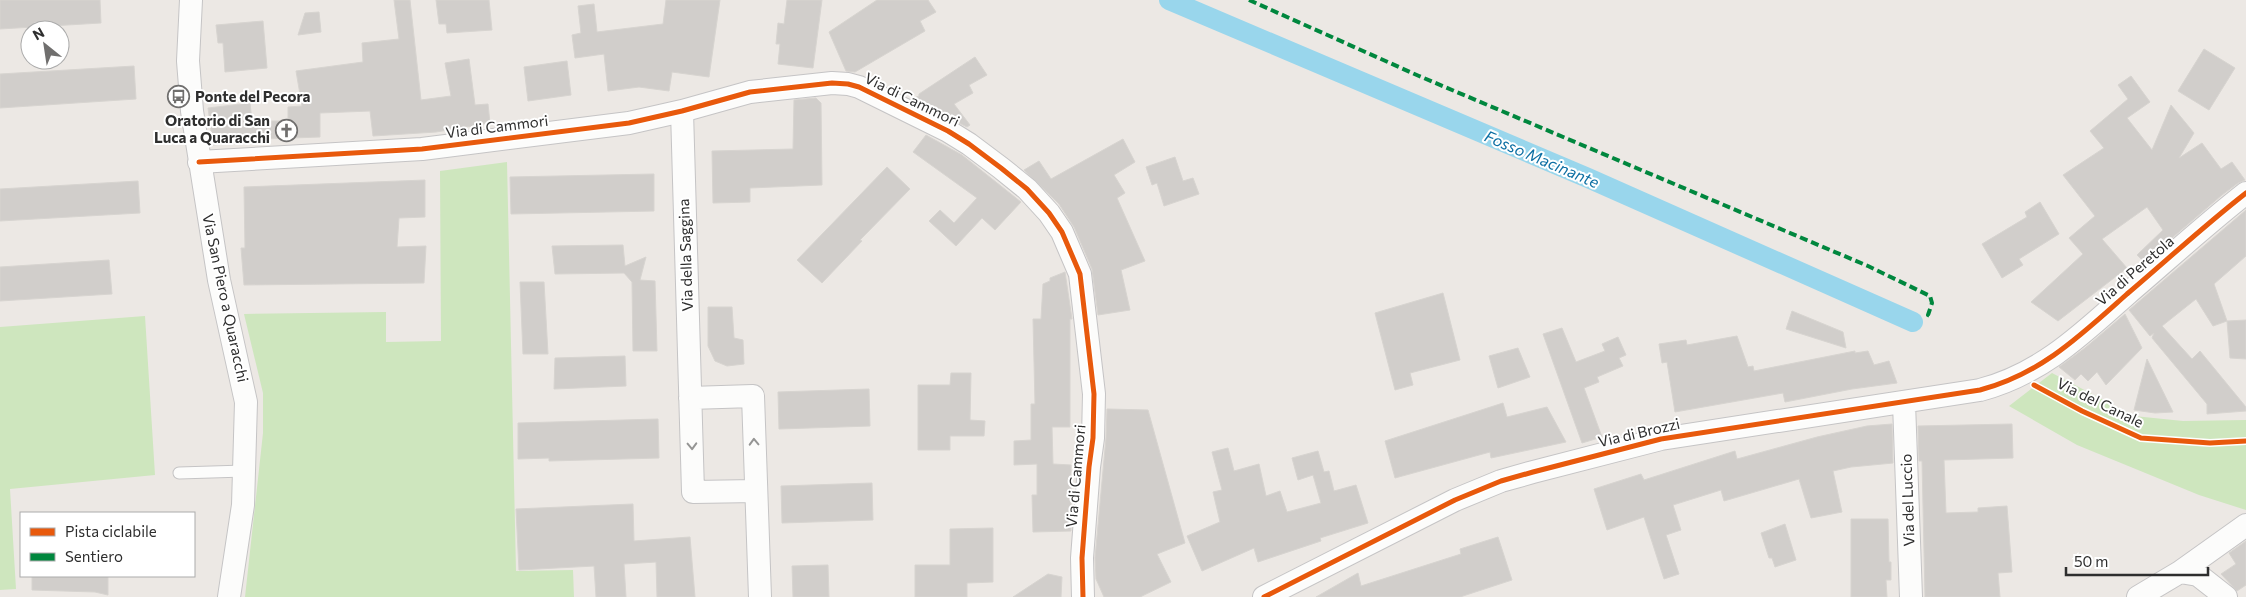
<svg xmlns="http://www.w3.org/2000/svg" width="2246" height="597" font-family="Commissioner,sans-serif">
  <rect width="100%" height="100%" fill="#ece8e4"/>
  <path fill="#cee6be" d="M507,162L516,571L573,570L574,597H245L263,433V393L244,314L386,312V342L441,341L440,171Z
    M145,316L155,475L10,489L16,589L0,590V327Z
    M2052,373L2134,416L2183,421L2246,420V510L2199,495L2077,445L2009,406Z"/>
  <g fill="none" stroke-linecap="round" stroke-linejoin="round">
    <path stroke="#99d6ec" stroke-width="20" d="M1169,0L1588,178L1913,322"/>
  </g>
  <path fill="#d1cecb" stroke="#d7d4d0" d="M0,0H100L101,23L0,29Z
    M394,0H410L421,100L451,96L445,63L469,59L475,105L488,104L490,123L436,132L373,136L370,111L320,113V137L263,139L213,145L208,108L250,103L252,121H288V107L302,106L296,71L363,62L362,43L399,39Z
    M436,0H489L492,30L447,33L446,24H439Z
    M666,0H720L709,77L672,72L669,91L639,87L608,91L604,54L575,58L572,35L581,33L578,6L594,4L597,32L663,24Z
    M787,0H822L813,68L778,64L780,44H776L778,23L784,24Z
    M877,0H928L936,12L920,21L925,31L855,72L846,71L829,32Z
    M319,12L321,32L298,35L305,13Z
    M263,21L267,68L225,72L223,43H218L216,25Z
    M2204,49L2235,68L2209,110L2178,91Z
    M975,57L987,75L969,85L973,93L954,104L970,125L967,127L912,99L919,96V94Z
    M567,61L571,95L528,101L524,67Z
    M134,66L136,99L0,108V74Z
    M2131,76L2150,102L2127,118L2152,150L2171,105L2194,133L2179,158L2202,143L2221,169L2232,162L2245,180L2238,183L2222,195L2144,262L2137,255L2163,230L2147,207L2102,239L2127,268L2058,321L2031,302L2083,254L2069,238L2095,216L2063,175L2104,148L2090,131L2128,99L2118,85Z
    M816,98L821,103L822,185L750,188V202L713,203L712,151L793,149L794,100Z
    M926,135L962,155L1021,202L995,230L982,218L956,246L929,221L940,210L954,223L977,198L913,152Z
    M1123,139L1135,162L1114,175L1125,193L1117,198L1145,261L1121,270L1130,310L1098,315L1092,269L1074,227L1059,204L1024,170L1039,161L1051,179Z
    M1175,157L1183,181L1193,178L1199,194L1164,206L1157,183L1152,185L1146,167Z
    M887,167L910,189L860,240L862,241L822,283L797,260Z
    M654,174V211L511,214L510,177Z
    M425,180V217L399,218L397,247L426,246L424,283L244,285L241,248H245L244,187Z
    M138,181L140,213L0,221V189Z
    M2040,202L2059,234L2019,259L2023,265L2002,278L1982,244L2027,217L2025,212Z
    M2246,210V256L2214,284L2227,321L2213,326L2196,299L2162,326L2192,359L2200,351L2246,407V411L2207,414V404L2152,338L2154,333L2150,336L2129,310Z
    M623,245L625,266L646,257L640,280L655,281L657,351H633L632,282L624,273L555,274L552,246Z
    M109,260L112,294L0,301V267Z
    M1065,272L1072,319H1070V427H1052L1053,464L1071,465V531L1033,532L1032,495H1037V464L1014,465V441L1031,440V404H1035L1033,319H1041L1043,284L1050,281V278Z
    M520,282H544L548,354H523Z
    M1443,293L1460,360L1410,373L1413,385L1395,390L1375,313Z
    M708,307H732L734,338L743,340L744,364L727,366L715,361L708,346Z
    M1792,311L1843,332L1846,348L1786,329Z
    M2125,314L2142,348L2106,385L2097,372L2088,381L2081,374L2075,380L2059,367L2085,348Z
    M2246,320V359L2230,358L2227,321Z
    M1562,328L1576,362L1605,351L1602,344L1618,337L1626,355L1619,358L1623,366L1597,377L1599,382L1584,388L1602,437L1582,443L1543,334Z
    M1737,336L1748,367L1753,366L1754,371L1855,351V353L1868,351L1874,365L1889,361L1897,383L1852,389L1785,402L1783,393L1675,412L1667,362L1662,363L1659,344L1686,340L1687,345Z
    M1518,348L1530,377L1498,388L1489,356Z
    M625,356L626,386L554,389L555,358Z
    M2147,359L2173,412L2155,413L2134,410Z
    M951,373H971L970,420L985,421L984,436H950V450H918V385H950Z
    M869,389L870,426L779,429L778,392Z
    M1503,403L1507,417L1547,407L1566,442L1491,458L1490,452L1395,478L1385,441Z
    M1107,409L1148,410L1185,543L1157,554L1171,582L1140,597H1104L1096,579L1095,558L1106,438Z
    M658,419L659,458L549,461V458L518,459V423Z
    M1892,424L1893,463L1851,467L1833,471L1842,512L1811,518L1799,479L1724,501L1721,490L1673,505L1681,530L1666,535L1679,574L1664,579L1644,517L1607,530L1594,489L1641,474L1644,480L1735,451L1737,459L1817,437L1867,426Z
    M2012,424L2013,458L1944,460L1946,513L1978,512V508L2007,506L2012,572L1998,573L2000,597H1925L1922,461H1919L1918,426Z
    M1228,448L1234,471L1259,464L1266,496L1280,491L1287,512L1321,503L1313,475L1298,480L1292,458L1318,451L1324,472L1329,471L1334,491L1356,485L1368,523L1320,538L1321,541L1258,562L1254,548L1202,571L1187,536L1220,522L1213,492L1222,490L1212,452Z
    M872,483L873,520L782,523L781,486Z
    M633,504L634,541L690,537L695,597H657L656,562L624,564L626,597H596L594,566L519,570L516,509Z
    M1851,519H1888L1889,562H1891V580H1886L1887,597H1851Z
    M1785,524L1796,560L1775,567L1772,558H1769L1761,533Z
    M993,528V582L967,583V597H915V565H950V529Z
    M1498,537L1512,580L1460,597H1316L1358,573L1361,586L1461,554L1460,549Z
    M2246,541V585L2237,591L2221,574L2236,564L2229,553Z
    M828,565L829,597H793L792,566Z
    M1048,574L1062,577L1061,597H1013Z
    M32,576H108V595L95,592L32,590Z"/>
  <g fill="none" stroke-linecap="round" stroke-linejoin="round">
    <defs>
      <path id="lane" d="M179,473L244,471"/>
      <path id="street" d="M191,0L188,61L192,111L219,280L246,402L243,505L229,597
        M682,111L693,492L756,491
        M199,162L422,149L629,123L682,111L750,92L832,83L848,84L859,87L948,131L969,144L1001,168L1027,189L1049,213L1062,232L1080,274L1094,394L1093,438L1089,467L1082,558L1083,597
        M690,398L753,396L760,597
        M1904,403L1911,597
        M2180,572L2246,525
        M1264,597L1455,500L1501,481L1533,472L1661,439L1980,390C2041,374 2081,335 2127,294C2167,260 2205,225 2246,193
        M2138,597L2180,572L2198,575L2226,597"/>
    </defs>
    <use href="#lane" stroke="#c5c4c5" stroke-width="13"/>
    <use href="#street" stroke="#c5c4c5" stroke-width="24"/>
    <use href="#lane" stroke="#fcfcfb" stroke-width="11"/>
    <use href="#street" stroke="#fcfcfb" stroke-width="22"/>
    <path stroke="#00873e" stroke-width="4" stroke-dasharray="8 4" stroke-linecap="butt" d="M1249,0L1419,76L1868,266L1930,296L1932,303L1928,315L1932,317"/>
    <defs>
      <path id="cycleway" d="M199,162L422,149L629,123L682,111L750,92L832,83L848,84L859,87L948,131L969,144L1001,168L1027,189L1049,213L1062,232L1080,274L1094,394L1093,438L1089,467L1082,558L1083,597
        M2034,385L2082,411L2141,438L2210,443L2246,441
        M1264,597L1455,500L1501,481L1533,472L1661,439L1980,390C2041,374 2081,335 2127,294C2167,260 2205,225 2246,193"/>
    </defs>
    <use href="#cycleway" stroke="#fff" stroke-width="8"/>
    <use href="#cycleway" stroke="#e8590c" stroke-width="5"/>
  </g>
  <defs><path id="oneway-chevron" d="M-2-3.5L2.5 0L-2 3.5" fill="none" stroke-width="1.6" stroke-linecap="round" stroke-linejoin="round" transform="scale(1.25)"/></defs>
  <g stroke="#959594">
    <use href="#oneway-chevron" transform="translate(754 442) rotate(-92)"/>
    <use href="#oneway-chevron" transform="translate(692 446) rotate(88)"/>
  </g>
  <defs>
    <symbol id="bus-ring" viewBox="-11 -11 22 22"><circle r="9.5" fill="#fff" stroke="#706f6e" stroke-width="1.5"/><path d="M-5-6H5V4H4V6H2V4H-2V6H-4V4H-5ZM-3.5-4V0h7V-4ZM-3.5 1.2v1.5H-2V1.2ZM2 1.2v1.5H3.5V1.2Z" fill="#706f6e"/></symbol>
    <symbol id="church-ring" viewBox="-11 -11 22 22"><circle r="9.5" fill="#fff" stroke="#706f6e" stroke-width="1.5"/><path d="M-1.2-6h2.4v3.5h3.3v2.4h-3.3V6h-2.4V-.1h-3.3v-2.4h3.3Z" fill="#706f6e"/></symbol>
  </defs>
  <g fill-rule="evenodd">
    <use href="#bus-ring" x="166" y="84" width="25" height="25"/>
    <use href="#church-ring" x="274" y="118" width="25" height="25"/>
  </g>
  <g text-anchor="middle" stroke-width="4" stroke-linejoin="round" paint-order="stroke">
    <g font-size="15" font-weight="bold" fill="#2e2e2e" stroke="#fff" text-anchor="start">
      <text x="195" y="102">Ponte del Pecora</text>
      <text x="270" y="126" text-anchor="end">Oratorio di San<tspan x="270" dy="17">Luca a Quaracchi</tspan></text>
    </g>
    <g font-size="15" fill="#2e2e2e" stroke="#fff">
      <text transform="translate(912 100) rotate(26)" y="5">Via di Cammori</text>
      <text transform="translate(497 127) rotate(-7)" y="5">Via di Cammori</text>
      <text transform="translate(686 255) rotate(-92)" y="5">Via della Saggina</text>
      <text transform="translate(2135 271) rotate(-41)" y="5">Via di Peretola</text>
      <text transform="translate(225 298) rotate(78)" y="5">Via San Piero a Quaracchi</text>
      <text transform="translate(2100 403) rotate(26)" y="5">Via del Canale</text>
      <text transform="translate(1639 433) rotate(-13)" y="5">Via di Brozzi</text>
      <text transform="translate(1076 476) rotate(-85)" y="5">Via di Cammori</text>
      <text transform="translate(1908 500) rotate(-92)" y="5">Via del Luccio</text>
    </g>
    <g font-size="16" font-style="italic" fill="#0d6fa3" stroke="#fff">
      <text transform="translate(1542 159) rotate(23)" y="6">Fosso Macinante</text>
    </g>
  </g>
  <rect x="20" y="512" width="175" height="65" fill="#ffffff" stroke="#ababab"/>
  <rect x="30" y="528" width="25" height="8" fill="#e8590c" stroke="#ababab"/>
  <text x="65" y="537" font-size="15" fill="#2e2e2e">Pista ciclabile</text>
  <rect x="30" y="553" width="25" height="8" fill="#00873e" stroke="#ababab"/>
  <text x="65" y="562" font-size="15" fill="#2e2e2e">Sentiero</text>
  <g transform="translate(45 45) rotate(330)"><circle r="24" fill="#ffffff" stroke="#ababab"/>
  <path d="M0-4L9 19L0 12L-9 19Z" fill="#706f6e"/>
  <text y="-8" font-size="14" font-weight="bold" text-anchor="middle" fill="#2e2e2e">N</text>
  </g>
  <path d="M2066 567v8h142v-8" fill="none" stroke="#2e2e2e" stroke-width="2.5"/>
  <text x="2074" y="567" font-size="15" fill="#2e2e2e" stroke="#ffffff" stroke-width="4" paint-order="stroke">50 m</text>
</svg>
